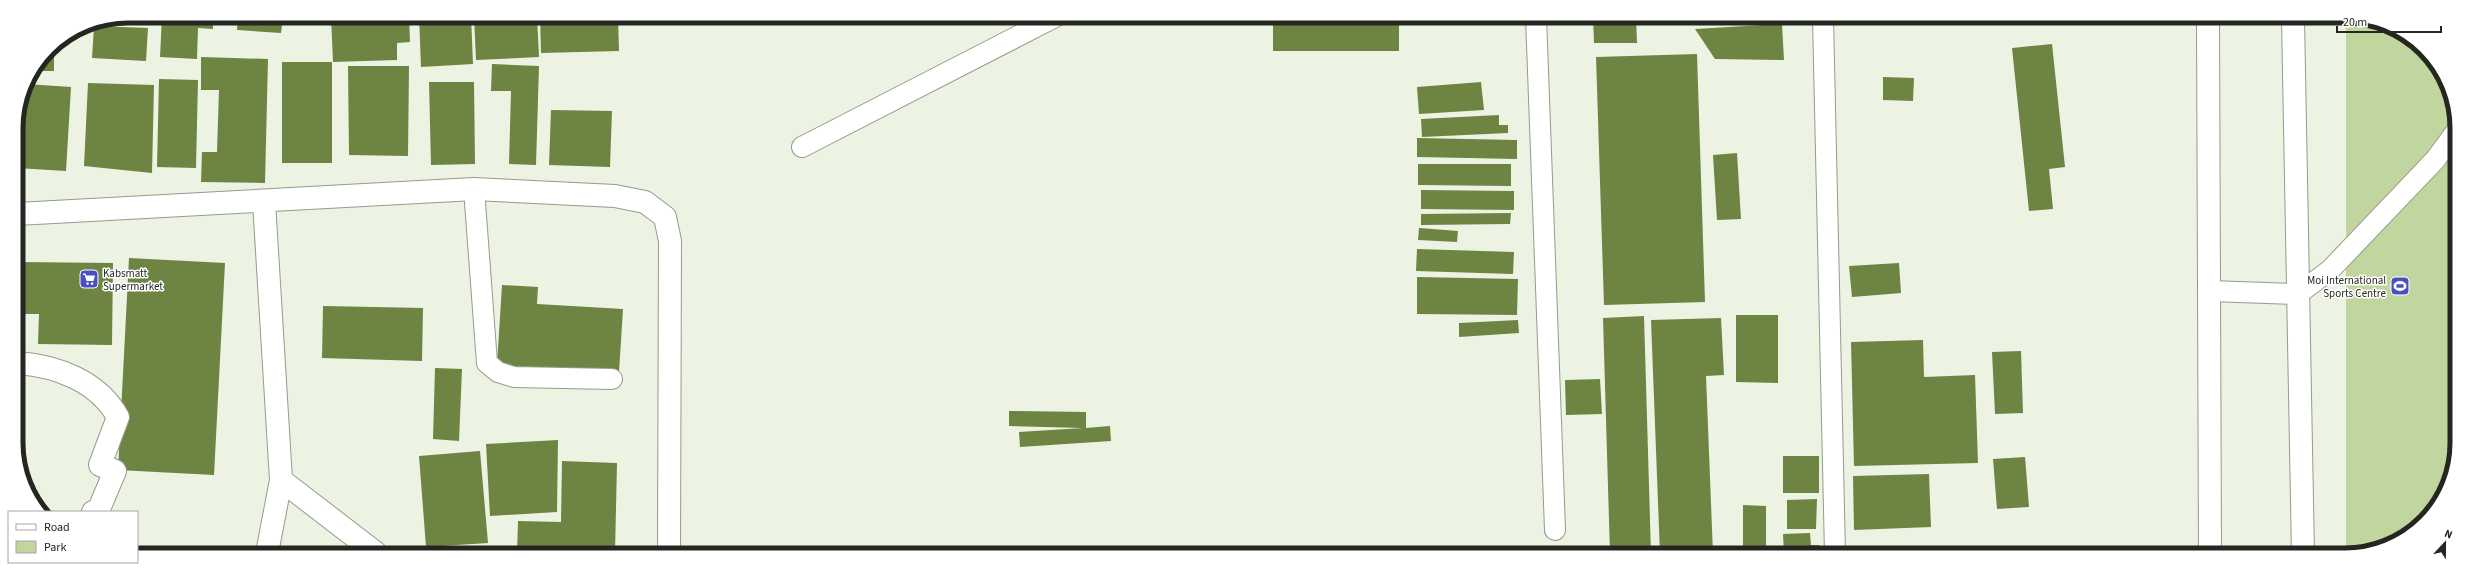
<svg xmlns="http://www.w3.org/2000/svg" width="2473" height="571" font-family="'Source Sans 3',sans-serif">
  <rect width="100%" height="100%" fill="#ecf3e3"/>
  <path fill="#c1d59e" d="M2346,18H2367L2424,49L2455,106V465C2451,476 2448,490 2442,499C2421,531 2384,555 2346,555Z"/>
  <path fill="#6d8442" d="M128,16H148V22L106,21Z
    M162,16H213V29L198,28L197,59L160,57Z
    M238,16H283L281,33L237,30Z
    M409,16L410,42L397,43V60L333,62L331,17Z
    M419,16H471L473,64L421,67Z
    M474,16H537L539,57L476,60Z
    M540,16H618L619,51L541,53Z
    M1273,17H1399V51H1273Z
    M1593,17H1636L1637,43H1594Z
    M1990,18H2084V21L1990,23Z
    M1782,24L1784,60L1715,59L1695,29Z
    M94,26L148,28L146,61L92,58Z
    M2052,44L2065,167L2049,169L2053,209L2029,211L2012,48Z
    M54,45V71H34L49,49Z
    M1697,54L1705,302L1604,305L1596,57Z
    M201,57L268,59L265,183L201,182L202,152H217L219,90H201Z
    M282,62H332V163H282Z
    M492,64L539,66L536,165L509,164L511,91H491Z
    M348,66H409L408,156L349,155Z
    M1883,77L1914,78L1913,101L1883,100Z
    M159,79L198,80L196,168L157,167Z
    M429,82H474L475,164L431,165Z
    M1481,82L1484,110L1419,114L1417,87Z
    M88,83L154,85L152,173L84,166Z
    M26,84L71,87L66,171L16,168L19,110Z
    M551,110L612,111L610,167L549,165Z
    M1499,115V125H1508V133L1422,137L1421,119Z
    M1417,138L1517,140V159L1417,157Z
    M1737,153L1741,219L1717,220L1713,155Z
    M1418,164H1511V186L1418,185Z
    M1421,190L1514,191V210L1421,209Z
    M1511,213L1510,224L1421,225V214Z
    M1419,228L1458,231L1457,242L1418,240Z
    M1417,249L1514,252L1513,274L1416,271Z
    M129,258L225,263L214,475L118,470Z
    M17,262L113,263L112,345L38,344L39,314H17Z
    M1899,263L1901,293L1852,297L1849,266Z
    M1417,277L1518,279L1517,315L1417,314Z
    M502,285L538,287L537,304L623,309L619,372L497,365Z
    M323,306L423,308L422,361L322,358Z
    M1736,315H1778V383L1736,382Z
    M1644,316L1651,554H1610L1603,318Z
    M1721,318L1724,375L1706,376L1713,554H1660L1651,320Z
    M1518,320L1519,333L1459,337V323Z
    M1923,340L1924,377L1975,375L1978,463L1854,466L1851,342Z
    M2021,351L2023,413L1995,414L1992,352Z
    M435,368L462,369L459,441L433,439Z
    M1600,379L1602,414L1566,415L1565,380Z
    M1009,411L1086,412V428L1110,426L1111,441L1020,447L1019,432L1083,428L1009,426Z
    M558,440L557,512L490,516L486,444Z
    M480,451L488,543L426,547L419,456Z
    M1783,456H1819V493H1783Z
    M2025,457L2029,507L1997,509L1993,459Z
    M562,461L617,463L615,553H517L518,521L561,522Z
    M1929,474L1931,527L1854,530L1853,476Z
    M1817,499L1816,529H1787V500Z
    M1743,505L1766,506V554H1743Z
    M1810,533L1811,545H1819V554H1784L1783,534Z
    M1952,551L1953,554H1925V553Z"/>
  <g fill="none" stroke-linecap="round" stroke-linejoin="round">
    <defs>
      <path id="lane" d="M1536,17L1555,530
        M1823,18L1835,554
        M802,147L1055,17
        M474,189L487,363L498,372L514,377L612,379
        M2209,291L2298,294L2330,270L2435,160L2455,133"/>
      <path id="street" d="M2208,18L2210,555
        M2293,18L2303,555
        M264,202L281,480L267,553
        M17,214L474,189L615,196L645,202L665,217L670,241L669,553
        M18,363C57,366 98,381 118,417L100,465L115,471L99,509L93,512
        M281,480L376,553"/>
    </defs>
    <use href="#lane" stroke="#959b8c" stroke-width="22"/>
    <use href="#street" stroke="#959b8c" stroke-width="24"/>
    <use href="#lane" stroke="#fff" stroke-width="20"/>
    <use href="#street" stroke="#fff" stroke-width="22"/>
  </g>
  <defs>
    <symbol id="supermarket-square" viewBox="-11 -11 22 22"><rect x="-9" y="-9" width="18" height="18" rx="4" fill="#4850c6" stroke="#fff"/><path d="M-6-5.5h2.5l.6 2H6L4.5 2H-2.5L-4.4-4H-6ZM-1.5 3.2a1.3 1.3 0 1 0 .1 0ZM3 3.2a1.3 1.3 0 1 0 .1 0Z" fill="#fff"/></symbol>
    <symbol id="stadium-square" viewBox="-11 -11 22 22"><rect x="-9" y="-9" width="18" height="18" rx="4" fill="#4850c6" stroke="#fff"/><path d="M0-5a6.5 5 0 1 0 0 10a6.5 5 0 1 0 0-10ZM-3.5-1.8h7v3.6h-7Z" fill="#fff"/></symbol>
  </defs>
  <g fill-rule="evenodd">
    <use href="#supermarket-square" x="78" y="268" width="22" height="22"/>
    <use href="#stadium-square" x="2389" y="275" width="22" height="22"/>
  </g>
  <g text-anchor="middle" stroke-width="3" stroke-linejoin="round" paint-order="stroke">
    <g font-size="11" fill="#242620" stroke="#fff" text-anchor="start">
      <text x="103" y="277">Kabsmatt<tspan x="103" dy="13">Supermarket</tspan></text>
      <text x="2386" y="284" text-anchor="end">Moi International<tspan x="2386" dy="13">Sports Centre</tspan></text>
    </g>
  </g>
  <path d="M0 0H2473V571H0ZM128 23H2345A105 105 0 0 1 2450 128V443A105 105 0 0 1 2345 548H128A105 105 0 0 1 23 443V128A105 105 0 0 1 128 23Z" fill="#fff" fill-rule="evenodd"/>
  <path fill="none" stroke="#242620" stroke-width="5" d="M128 23H2345A105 105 0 0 1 2450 128V443A105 105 0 0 1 2345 548H128A105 105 0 0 1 23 443V128A105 105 0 0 1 128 23Z"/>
  <rect x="8" y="511" width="130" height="52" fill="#ffffff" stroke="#a7a8a6"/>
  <rect x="16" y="524" width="20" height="6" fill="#ffffff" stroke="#a7a8a6"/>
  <text x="44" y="531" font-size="12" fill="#242620">Road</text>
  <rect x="16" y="541" width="20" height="12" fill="#c1d59e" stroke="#a7a8a6"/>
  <text x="44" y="551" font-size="12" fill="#242620">Park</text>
  <g transform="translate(2445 543) rotate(22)" stroke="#ffffff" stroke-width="3" paint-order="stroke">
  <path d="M0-3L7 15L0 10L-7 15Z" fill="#242620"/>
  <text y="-6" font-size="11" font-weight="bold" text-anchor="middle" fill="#242620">N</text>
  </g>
  <path d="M2337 26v6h104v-6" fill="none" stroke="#242620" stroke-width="2"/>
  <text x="2343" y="26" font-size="12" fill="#242620" stroke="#ffffff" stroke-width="3" paint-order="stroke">20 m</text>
</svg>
